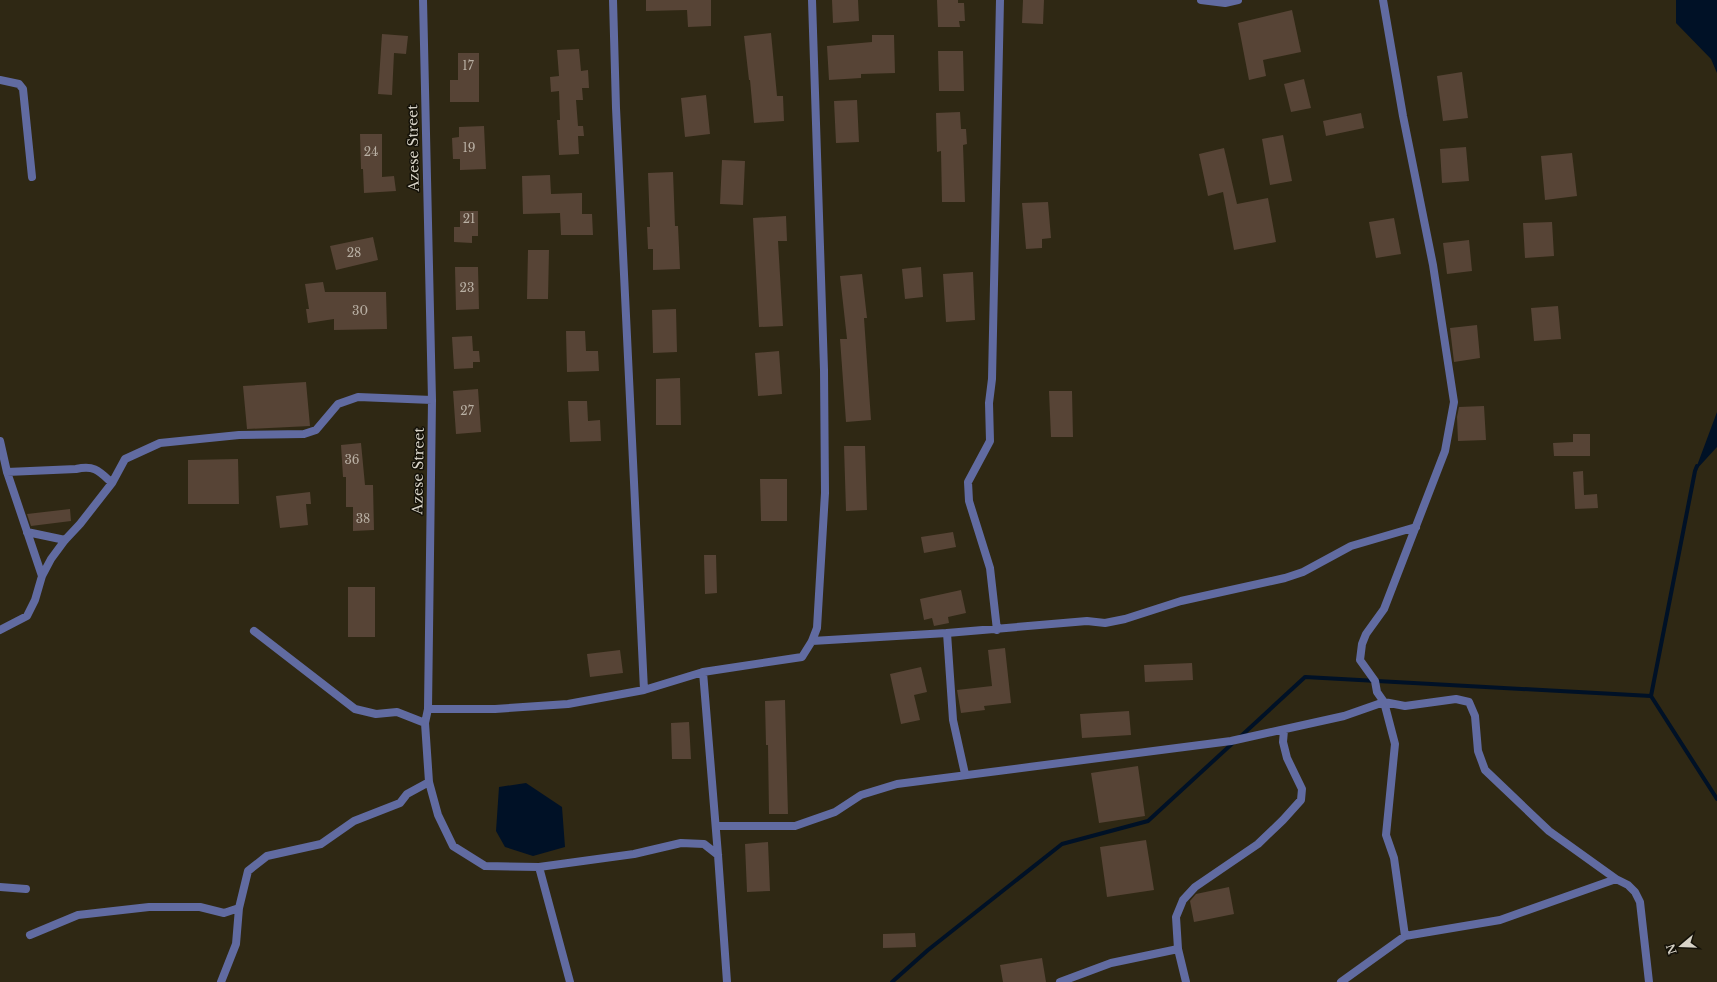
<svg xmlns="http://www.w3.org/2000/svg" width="1717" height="982" font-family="'Libre Baskerville',serif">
  <rect width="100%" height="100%" fill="#2f2814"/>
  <path fill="#001126" d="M1676,0H1717V73L1711,59L1676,23Z
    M1717,412V447L1695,471Z
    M526,783L562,807L565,847L533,856L505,847L496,831L499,787Z"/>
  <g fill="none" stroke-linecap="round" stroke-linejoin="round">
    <path stroke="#001126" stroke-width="4" d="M1697,466L1695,471L1651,696L1717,799
      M1240,737L1305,677L1651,696
      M892,982L928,950L1062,844L1148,821L1235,741"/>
  </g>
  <path fill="#574436" d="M646,0H711V26L688,27L687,10L646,11Z
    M832,0H858L859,21L833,23Z
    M937,0H958V3H964L965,21H959L960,27H938Z
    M1023,0H1044L1043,24L1022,23Z
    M1292,10L1301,52L1263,60L1266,76L1249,80L1238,23Z
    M771,33L777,96H783L784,121L754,123L750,80H749L744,36Z
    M382,34L408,36L406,54L394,53L392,95L378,94Z
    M872,35H894L895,73L861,74V78L829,80L827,46L872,42Z
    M579,49L581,71L588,70L589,88H582L583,100H576L578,126H583L584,136H578L579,154L559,155L557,120H560L559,91L551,92L550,77L559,76L557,50Z
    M938,51H963L964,91H939Z
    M458,53H479V102H450V80H458Z
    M1462,72L1468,118L1443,121L1437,76Z
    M1304,79L1311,108L1291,112L1284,84Z
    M706,95L710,134L685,137L681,98Z
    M857,100L859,142L836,143L834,101Z
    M960,112L961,129H966L967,144L963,145L965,202H942L941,151L937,152L936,113Z
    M1361,113L1364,128L1326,136L1323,121Z
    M484,126L486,169L460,170V159H453L452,138L459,137V127Z
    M360,134H382V177L394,176L396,191L364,193L363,169H361Z
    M1283,135L1292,181L1270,185L1262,139Z
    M1466,147L1469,181L1442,183L1440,149Z
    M1224,148L1237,204L1268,198L1276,242L1234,250L1223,192L1208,196L1199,154Z
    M1572,153L1577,196L1545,200L1541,156Z
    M722,160L745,161L743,205L720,204Z
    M673,172L675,226H678L680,269L653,270V249H648L647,227H650L648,173Z
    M550,175L551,194L582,193V214H592L593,235H561L560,213L523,214L522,176Z
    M1048,202L1051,238L1042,239V248L1026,249L1022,203Z
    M460,211H478V236H472V243L454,242V227H460Z
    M786,216L787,241H778L783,326L759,327L753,218Z
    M1394,218L1401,254L1376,258L1369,222Z
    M1552,222L1554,256L1525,258L1523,223Z
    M373,237L378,260L336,270L330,246Z
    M1469,240L1472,271L1447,274L1443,243Z
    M528,250H549L548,299H527Z
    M455,267H478L479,309L456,310Z
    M921,267L923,297L905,299L902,269Z
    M973,272L975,320L946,322L943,274Z
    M862,274L867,318H864L871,420L846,422L840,339H847L840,276Z
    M323,282L325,292H386L387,329L334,330V319L308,323L306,309H309L305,284Z
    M1558,306L1561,339L1534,341L1531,308Z
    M676,309L677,352L653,353L652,310Z
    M1477,325L1480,358L1454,362L1450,328Z
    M566,331H585L586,351H598L599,371L567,372Z
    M472,336L473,351H479L480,362H473V368L454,369L452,337Z
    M779,351L782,394L758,396L755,353Z
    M680,378L681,425H656V379Z
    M306,382L310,426L247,429L243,386Z
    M478,389L481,432L456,434L453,391Z
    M1049,391H1072L1073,437H1051Z
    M568,401H587L588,421L600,420L601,441L570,442Z
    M1484,406L1486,440L1458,441L1457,417L1459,407Z
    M1573,434H1590V456H1554L1553,443L1573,442Z
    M361,443L365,485H373L374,530L353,531V507H346V477H343L341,445Z
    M844,446H865L867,510L846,511Z
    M238,459L239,504H188V460Z
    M1583,471L1584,495L1597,494L1598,508L1575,509L1573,472Z
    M760,479H787V521H761Z
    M310,492L311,504H306L308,525L280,528L276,496Z
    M70,509L71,521L31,526L27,514Z
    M953,532L956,547L924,553L921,537Z
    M704,555H716L717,593L705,594Z
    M348,587H375V637H348Z
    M961,590L966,613L948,617L949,623L934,626L932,618L924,620L920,599Z
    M1005,648L1011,703L984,706L985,710L961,713L957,690L992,686L988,650Z
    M620,650L623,673L590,677L587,654Z
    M1192,663L1193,680L1145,682L1144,665Z
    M921,667L927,692L914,695L920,720L901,724L890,674Z
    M785,700L788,814H769L768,745H766L765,701Z
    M1129,711L1131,735L1082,738L1080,714Z
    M689,722L691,759H672L671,723Z
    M1138,766L1145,816L1099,823L1091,773Z
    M1146,840L1154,890L1107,897L1100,847Z
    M768,842L770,891L747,892L745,844Z
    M1229,887L1234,914L1194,922L1190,901L1196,894Z
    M915,933L916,947L883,948V934Z
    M1042,958L1046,982H1003L1000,965Z"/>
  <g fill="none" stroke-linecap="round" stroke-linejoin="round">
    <path stroke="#616ba1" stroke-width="8" d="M423,0L432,400L428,709L425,723L429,782L438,815L453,846L485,866L539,867L634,854L681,843L704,844L718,855
      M613,0L616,108L644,690
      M1201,0L1225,3L1238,0
      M1383,0L1403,116L1433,265L1454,402L1445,451L1384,609L1366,634L1362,644L1360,660L1375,681L1377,692L1384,702L1405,706L1456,699L1469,702L1475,716L1478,751L1485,770L1549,831L1616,879L1628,885L1635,892L1640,902L1649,982
      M0,80L19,84L23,89L32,177
      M0,441L7,472L42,576
      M7,472L76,469C95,465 99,471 112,483
      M27,532L65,540
      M0,630L27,616L35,600L42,576L51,559L65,540L80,524L112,483L125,459L160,443L239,435L304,434L316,430L338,404L358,397L432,400
      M997,630L990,568L969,501L968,482L990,441L989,403L992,379L1000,0
      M254,631L355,709L376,714L397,712L425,723
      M947,633L1087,621L1105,623L1125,619L1181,601L1285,578L1303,572L1351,546L1416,527
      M812,641L947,633L953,720L965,774
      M703,672L718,855L727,982
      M428,709H495L568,704L644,690L703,672L802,657L812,641L817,628L825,493L824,370L812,0
      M716,826H795L835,812L861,795L897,784L1231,741L1344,716L1384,702L1395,744L1386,835L1394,858L1405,936
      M539,867L570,982
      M0,887L26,889
      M30,935L78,915L149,907H200L224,913L239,908L248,871L267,856L321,844L354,821L400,803L407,794L429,782
      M221,982L236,944L239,908
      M1060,982L1111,963L1178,949
      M1186,982L1178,949L1176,917L1183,900L1195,887L1258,844L1283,820L1301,800L1302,789L1287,758L1283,742L1284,730
      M1341,982L1405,936L1500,920L1616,879"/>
  </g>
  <g text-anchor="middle" stroke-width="3" stroke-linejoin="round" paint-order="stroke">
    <g font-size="12" fill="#b8afa3">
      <text x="468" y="70">17</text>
      <text x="469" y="152">19</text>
      <text x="371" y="156">24</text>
      <text x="469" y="223">21</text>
      <text x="354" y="257">28</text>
      <text x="467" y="292">23</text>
      <text x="360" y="315">30</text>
      <text x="467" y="415">27</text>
      <text x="352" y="464">36</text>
      <text x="363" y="523">38</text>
    </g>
    <g font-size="14" fill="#d8d3c7" stroke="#141108">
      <text transform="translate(413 148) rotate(-91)" y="5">Azese Street</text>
      <text transform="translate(418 471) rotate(-89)" y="5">Azese Street</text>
    </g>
  </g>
  <g transform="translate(1681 946) rotate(251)" stroke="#141108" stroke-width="3" paint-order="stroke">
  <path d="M0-3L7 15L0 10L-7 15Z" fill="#d8d3c7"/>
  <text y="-6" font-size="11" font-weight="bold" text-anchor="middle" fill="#d8d3c7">N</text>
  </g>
</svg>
